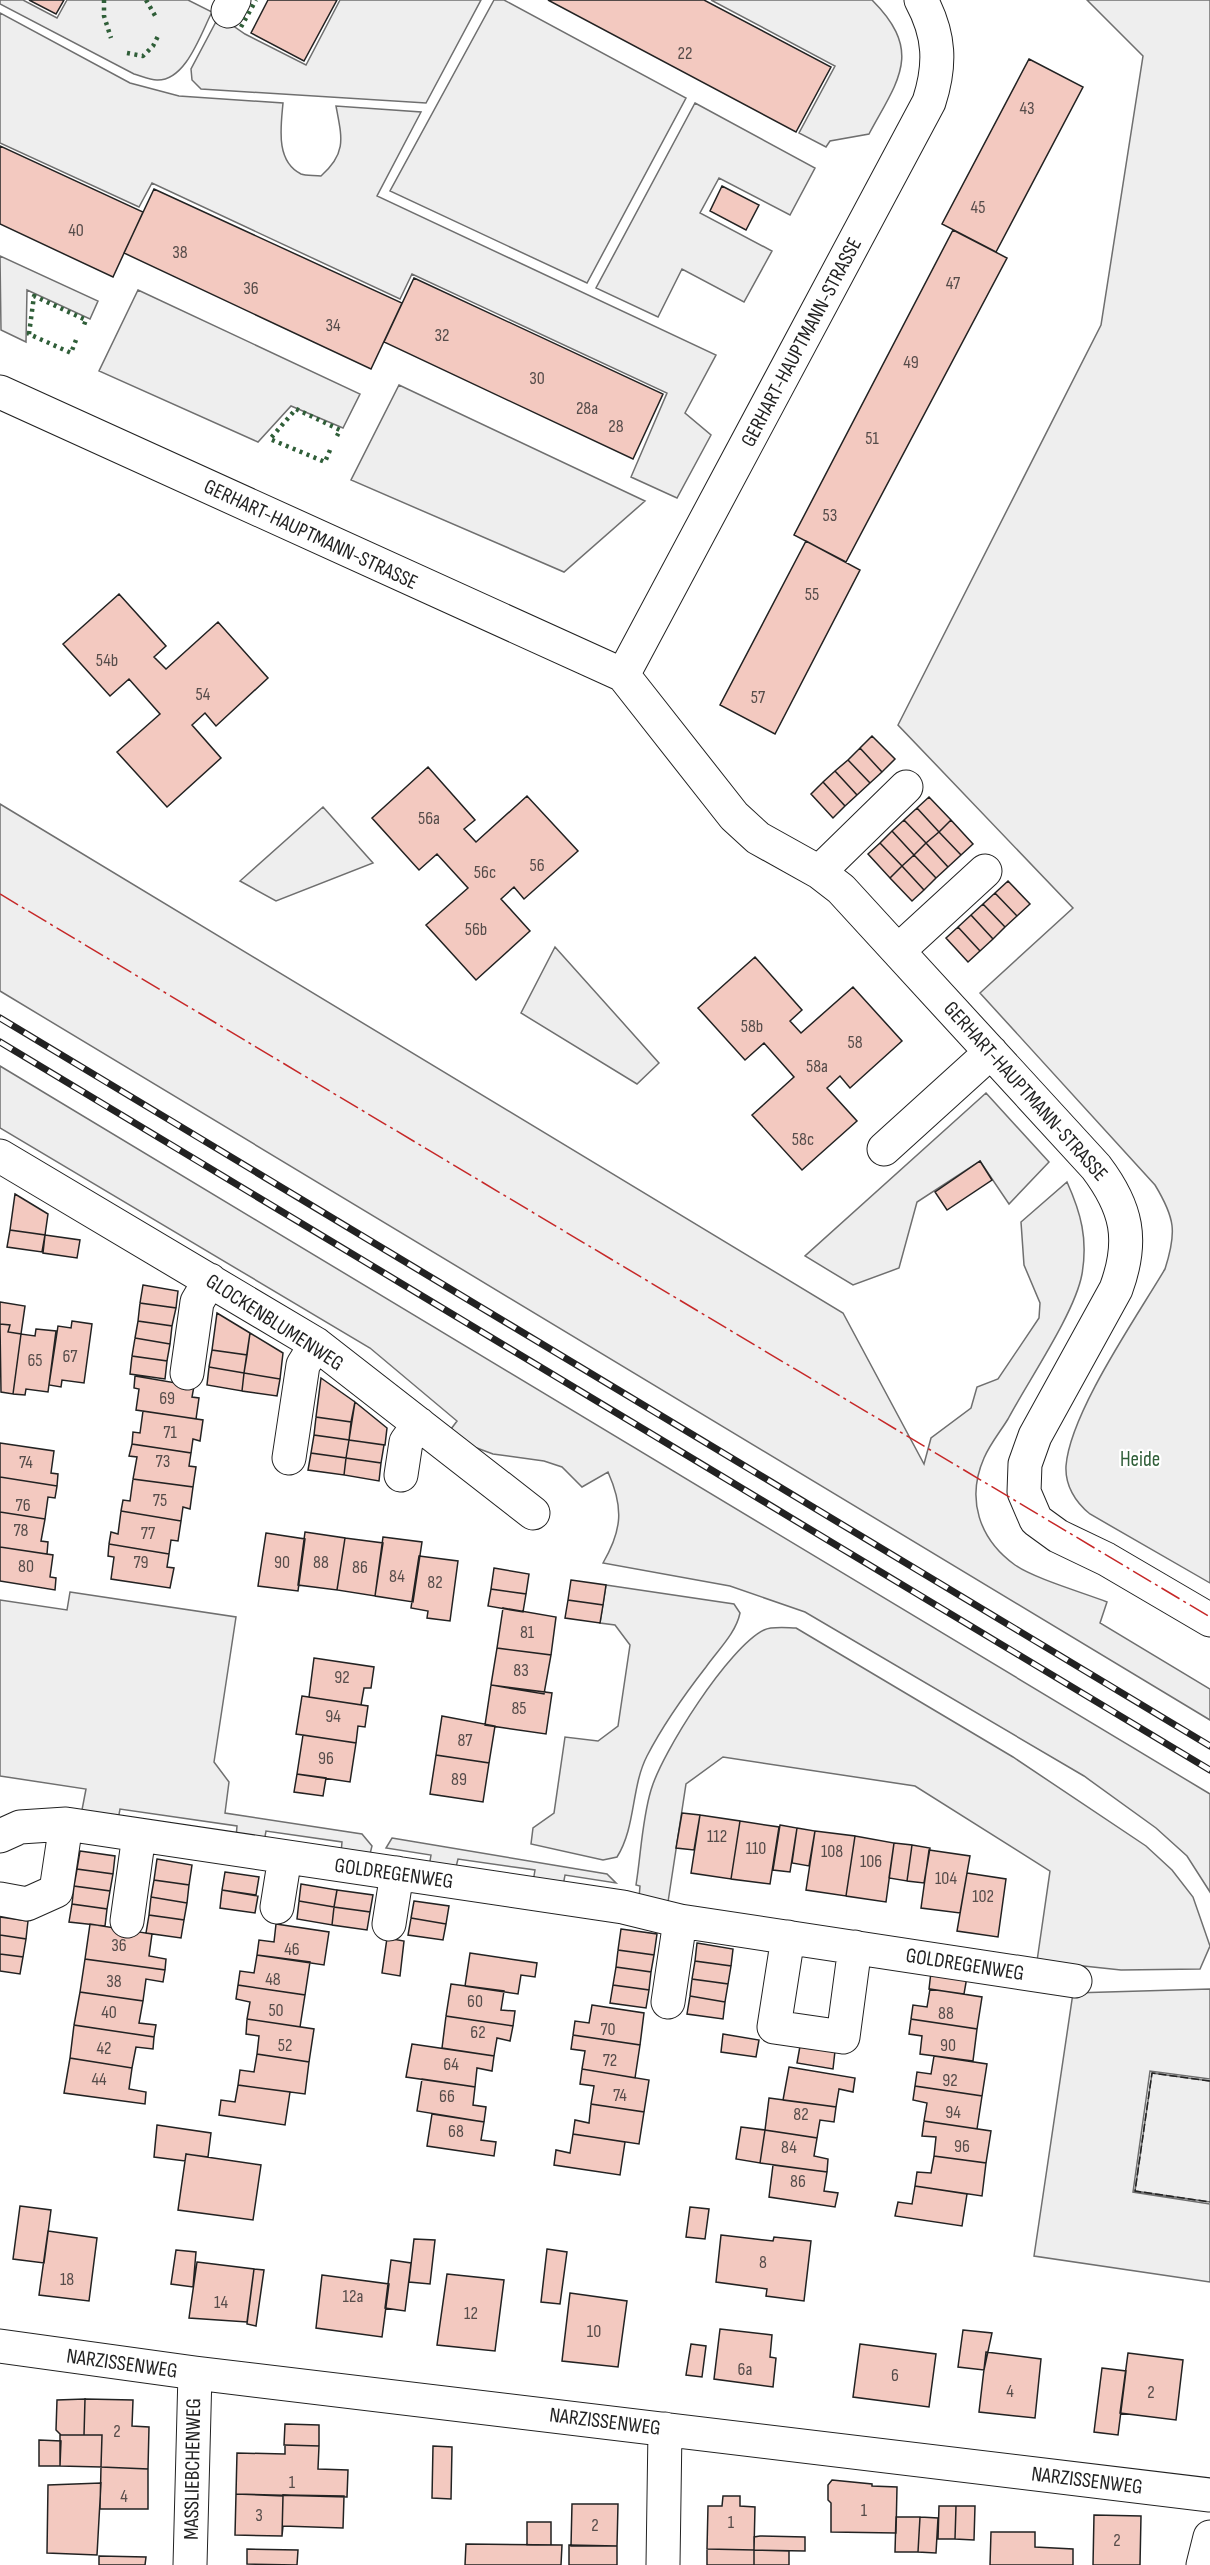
<svg xmlns="http://www.w3.org/2000/svg" width="1210" height="2565" font-family="'Sofia Sans Condensed',sans-serif">
  <rect width="100%" height="100%" fill="#fff"/>
  <path fill="#eee" stroke="#6f6f6f" stroke-width="1.5" d="M0,0H23L57,18L67,0H188L212,12C201,33 186,81 157,80C150,80 141,76 134,74L0,4Z
    M340,0H481L426,103L201,89L192,80L191,69L219,16L245,34L306,65Z
    M494,0H504L686,98L587,283L390,191Z
    M711,0H872C924,52 898,80 869,134L830,141L826,147L799,133L835,66Z
    M1087,0H1210V1583L1090,1514C1075,1502 1065,1485 1066,1466C1070,1413 1136,1318 1165,1269C1177,1232 1175,1218 1155,1185L980,993L1073,908L898,725L1101,325L1143,56Z
    M0,13L130,83L179,96L283,103C281,126 275,161 301,174C306,176 315,175 321,176C347,153 342,138 336,106L421,112L377,196L716,355L685,413L711,435L677,498L631,477L667,393L412,274L400,299L152,183L139,207L0,143Z
    M695,103L815,168L790,215L719,178L700,213L772,251L744,302L682,269L658,317L596,288Z
    M0,256L98,301L90,319L27,290L26,342L1,330Z
    M138,290L360,394L343,428L291,406L258,442L99,371Z
    M399,385L645,501L564,572L351,480Z
    M0,804L843,1313L924,1464L931,1438L971,1408L977,1387L998,1379L1039,1318L1040,1303L1024,1265L1021,1222L1067,1182C1081,1213 1088,1239 1082,1274C1075,1313 1028,1381 1008,1419C1000,1432 990,1444 984,1458C966,1499 979,1539 1015,1565C1033,1578 1084,1593 1107,1602L1100,1623L1210,1689V1720L0,991Z
    M323,807L373,863L276,901L240,881Z
    M555,947L659,1063L637,1084L521,1013Z
    M0,1066L1210,1794V1892L1187,1856L1156,1828L1084,1776L805,1612L730,1586L603,1563C622,1530 624,1508 608,1472L582,1487L562,1467L544,1461L493,1454L466,1444L448,1433L457,1421L370,1348L0,1128Z
    M986,1093L1049,1162L1009,1204L980,1161L917,1202L899,1268L853,1285L805,1256Z
    M606,1585L734,1604L740,1613C736,1633 718,1650 706,1667C685,1694 663,1725 647,1756C631,1787 636,1827 617,1857L603,1860L531,1844L533,1828L554,1813L565,1737L598,1741L618,1726L630,1645L615,1625L600,1623Z
    M70,1592L236,1617L214,1762L229,1782L225,1813L362,1834L372,1846L369,1858L341,1853L342,1842L266,1831L264,1842L236,1838L237,1826L120,1809L118,1820L81,1815L86,1789L0,1776V1600L67,1610Z
    M796,1628L1013,1757L1146,1846L1172,1870L1193,1897L1210,1946L1200,1969L1121,1970L1037,1961L1050,1871L915,1786L723,1757L686,1784L668,1902L639,1898L640,1886L636,1885C641,1854 642,1820 651,1790C662,1752 729,1647 764,1630C772,1626 788,1628 796,1628Z
    M392,1838L607,1874L616,1883L565,1875L563,1886L533,1882L535,1870L458,1859L455,1871L429,1867L431,1855L386,1848Z
    M1210,1989V2079L1150,2071L1133,2192L1210,2204V2282L1034,2256L1073,1993Z
    M1152,2073L1210,2081V2202L1135,2191Z"/>
  <path fill="#f3c9c0" stroke="#222" stroke-width="1.5" d="M29,0H64L56,14Z
    M268,0H337L304,61L251,33Z
    M548,0H704L831,67L796,132Z
    M1029,59L1083,87L996,252L942,224Z
    M0,146L143,212L113,277L0,224Z
    M722,186L759,205L746,230L710,211Z
    M154,189L402,303L371,369L124,253Z
    M953,230L1007,258L846,562L794,535Z
    M414,278L663,394L633,459L384,342Z
    M806,541L860,570L775,734L720,705Z
    M119,594L166,646L154,657L166,669L218,622L268,678L216,726L205,713L192,725L221,758L167,807L117,752L160,714L129,679L110,696L63,644Z
    M872,736L895,759L882,772L860,748Z
    M860,748L882,772L870,783L848,760Z
    M848,760L870,783L857,795L835,771Z
    M428,767L475,820L464,829L476,842L527,796L578,851L524,899L514,887L501,899L530,931L476,980L426,925L468,888L437,854L419,870L372,818Z
    M835,771L857,795L845,806L823,782Z
    M823,782L845,806L833,818L811,794Z
    M929,797L951,820L939,832L917,808Z
    M917,808L939,832L926,843L904,820Z
    M904,820L926,843L914,855L892,831Z
    M951,820L973,844L961,855L939,832Z
    M892,831L914,855L902,866L880,843Z
    M939,832L961,855L948,867L926,843Z
    M880,843L902,866L890,878L868,854Z
    M926,843L948,867L936,878L914,855Z
    M914,855L936,878L924,890L902,866Z
    M902,866L924,890L912,901L890,878Z
    M1008,881L1030,904L1017,916L995,893Z
    M995,893L1017,916L1005,927L983,904Z
    M983,904L1005,927L993,939L971,915Z
    M971,915L993,939L980,951L958,927Z
    M958,927L980,951L968,962L946,938Z
    M755,957L802,1010L790,1021L801,1033L853,987L902,1041L850,1088L840,1076L827,1088L857,1121L802,1170L752,1115L794,1077L764,1043L745,1060L698,1008Z
    M980,1161L992,1180L947,1210L935,1192Z
    M15,1194L48,1214L45,1235L10,1230Z
    M10,1230L45,1235L42,1252L7,1247Z
    M45,1235L80,1240L77,1258L43,1253Z
    M143,1285L178,1291L176,1308L140,1303Z
    M0,1302L25,1306L21,1334L8,1332L10,1325L0,1324Z
    M140,1303L176,1308L172,1326L138,1321Z
    M217,1313L250,1333L247,1355L212,1350Z
    M72,1321L92,1324L84,1383L62,1380L61,1387L49,1385L58,1326L71,1328Z
    M138,1321L172,1326L170,1344L135,1338Z
    M0,1324L10,1325L8,1332L21,1334L13,1394L1,1392Z
    M36,1329L56,1331L48,1392L26,1389L25,1395L13,1394L21,1334L35,1336Z
    M250,1333L283,1353L280,1379L244,1373Z
    M135,1338L170,1344L167,1361L132,1356Z
    M212,1350L247,1355L244,1373L209,1367Z
    M132,1356L167,1361L165,1379L130,1374Z
    M209,1367L244,1373L242,1391L207,1385Z
    M244,1373L280,1379L277,1396L242,1391Z
    M135,1376L194,1386L192,1397L199,1398L196,1419L136,1410L139,1389L134,1388Z
    M321,1378L355,1402L351,1422L316,1417Z
    M355,1402L387,1428L385,1445L349,1440Z
    M143,1411L203,1420L200,1441L193,1439L191,1453L132,1444L133,1432L140,1433Z
    M316,1417L351,1422L349,1440L314,1435Z
    M314,1435L349,1440L346,1458L311,1453Z
    M349,1440L384,1445L381,1463L346,1458Z
    M0,1443L54,1451L51,1473L58,1474L57,1486L0,1477Z
    M132,1444L191,1453L189,1466L196,1467L193,1487L133,1479L137,1457L129,1456Z
    M311,1453L346,1458L344,1475L308,1470Z
    M346,1458L381,1463L379,1481L344,1475Z
    M0,1477L57,1486L55,1498L48,1497L45,1519L0,1512Z
    M133,1479L193,1487L190,1509L183,1507L181,1521L121,1511L123,1500L130,1501Z
    M121,1511L181,1521L178,1541L171,1540L169,1554L109,1544L111,1532L118,1534Z
    M0,1512L45,1519L41,1541L48,1542L47,1554L0,1547Z
    M305,1532L345,1538L337,1590L298,1585Z
    M266,1533L305,1539L298,1591L258,1586Z
    M383,1537L422,1542L413,1602L375,1596Z
    M345,1538L383,1543L375,1596L337,1590Z
    M109,1544L169,1554L167,1567L174,1568L170,1588L111,1579L114,1557L108,1556Z
    M0,1547L53,1555L50,1577L56,1578L55,1590L0,1581Z
    M419,1556L458,1561L450,1621L427,1618L428,1611L411,1608Z
    M494,1568L529,1574L526,1594L491,1589Z
    M571,1580L606,1585L603,1605L568,1600Z
    M491,1589L526,1594L523,1612L488,1606Z
    M568,1600L603,1605L600,1623L565,1618Z
    M503,1608L556,1617L551,1655L497,1648Z
    M497,1648L551,1655L544,1694L491,1685Z
    M314,1658L374,1667L371,1688H364L361,1705L309,1697Z
    M491,1685L552,1693L546,1734L485,1725Z
    M302,1696L368,1706L365,1727L358,1726L356,1743L296,1734Z
    M442,1716L495,1726L489,1763L436,1755Z
    M303,1735L356,1743L350,1782L297,1774Z
    M436,1755L489,1763L483,1802L430,1794Z
    M297,1774L326,1778L323,1796L294,1792Z
    M682,1813L700,1815L694,1850L676,1848Z
    M700,1815L740,1821L731,1879L691,1873Z
    M740,1821L779,1827L770,1884L731,1879Z
    M780,1825L797,1828L790,1872L773,1870Z
    M797,1828L815,1831L809,1866L792,1863Z
    M815,1831L855,1836L846,1896L806,1890Z
    M855,1836L894,1843L886,1902L846,1896Z
    M894,1843L912,1845L907,1881L889,1878Z
    M912,1845L930,1848L924,1883L907,1881Z
    M929,1850L970,1856L960,1913L921,1908Z
    M80,1851L115,1856L113,1874L77,1869Z
    M157,1859L192,1865L189,1885L154,1880Z
    M77,1869L113,1874L110,1891L74,1886Z
    M225,1872L259,1877L256,1895L222,1890Z
    M967,1873L1006,1879L998,1937L957,1931Z
    M154,1880L189,1885L187,1903L151,1897Z
    M301,1884L337,1890L334,1907L299,1901Z
    M74,1886L110,1891L107,1909L72,1904Z
    M222,1890L258,1896L255,1913L220,1908Z
    M337,1890L373,1895L370,1912L334,1907Z
    M151,1897L187,1903L184,1920L149,1915Z
    M299,1901L334,1907L332,1925L297,1919Z
    M414,1901L449,1906L446,1924L411,1918Z
    M72,1904L107,1909L105,1926L69,1922Z
    M334,1907L370,1912L367,1930L332,1925Z
    M149,1915L184,1920L181,1938L146,1933Z
    M0,1917L28,1921L26,1939L0,1935Z
    M411,1918L446,1924L443,1940L408,1935Z
    M90,1924L152,1934L149,1956L166,1959L165,1970L85,1959Z
    M276,1924L329,1932L324,1965L257,1955L259,1940L274,1942Z
    M621,1929L657,1934L654,1955L618,1950Z
    M0,1935L26,1939L23,1957L0,1954Z
    M387,1938L404,1941L400,1976L382,1973Z
    M697,1943L733,1949L731,1966L695,1961Z
    M618,1950L654,1955L651,1972L616,1967Z
    M470,1953L537,1963L535,1977L521,1975L518,1994L465,1986Z
    M0,1954L23,1957L20,1974L0,1971Z
    M257,1955L310,1962L305,1995L238,1985L240,1971L254,1973Z
    M85,1959L165,1970L163,1982L146,1979L143,2001L80,1992Z
    M695,1961L731,1966L728,1984L692,1979Z
    M616,1967L651,1972L649,1990L613,1985Z
    M931,1972L967,1977L964,1994L929,1989Z
    M692,1979L728,1984L725,2002L690,1996Z
    M451,1984L504,1991L501,2010L515,2011L513,2026L446,2016Z
    M238,1985L305,1995L300,2027L247,2019L250,2002L236,1999Z
    M613,1985L649,1990L646,2008L610,2003Z
    M930,1989L982,1997L977,2029L911,2019L913,2005L927,2007Z
    M80,1992L143,2001L139,2023L156,2025L154,2037L74,2025Z
    M690,1996L725,2002L723,2019L687,2014Z
    M592,2005L644,2013L640,2045L573,2035L575,2021L589,2023Z
    M446,2016L513,2026L510,2041L497,2038L494,2056L442,2048Z
    M247,2019L314,2029L309,2062L257,2054L259,2036L246,2034Z
    M911,2019L977,2029L973,2061L920,2054L922,2036L909,2034Z
    M74,2025L154,2037L153,2049L136,2047L132,2068L70,2058Z
    M723,2034L759,2040L756,2057L721,2052Z
    M573,2035L640,2045L635,2078L582,2069L585,2051L571,2049Z
    M412,2044L494,2056L492,2071L477,2068L475,2087L406,2077Z
    M800,2046L835,2051L833,2069L797,2063Z
    M257,2054L309,2062L305,2094L238,2085L240,2070L254,2072Z
    M934,2056L987,2064L982,2096L915,2086L917,2072L931,2074Z
    M70,2058L132,2068L129,2089L146,2092L145,2104L64,2093Z
    M789,2067L855,2078L853,2092L839,2089L836,2107L783,2100Z
    M582,2069L649,2080L644,2112L591,2104L594,2086L580,2084Z
    M422,2079L475,2087L473,2105L486,2107L484,2122L417,2111Z
    M238,2085L290,2092L285,2125L219,2115L221,2100L235,2102Z
    M915,2086L982,2096L977,2129L924,2121L927,2103L913,2100Z
    M769,2098L836,2107L834,2122L820,2120L817,2138L765,2130Z
    M591,2104L644,2112L639,2144L573,2134L575,2120L589,2123Z
    M432,2114L484,2122L481,2140L496,2142L494,2156L427,2146Z
    M924,2121L991,2131L986,2163L934,2156L936,2137L922,2136Z
    M157,2125L211,2133L208,2157L186,2154L185,2161L154,2157Z
    M741,2127L765,2130L760,2163L736,2159Z
    M765,2130L817,2138L814,2156L828,2159L827,2172L760,2163Z
    M573,2134L625,2142L620,2175L554,2165L556,2150L570,2153Z
    M186,2154L261,2165L253,2220L178,2210Z
    M934,2156L986,2163L982,2196L915,2186L917,2172L931,2173Z
    M773,2165L827,2172L824,2191L838,2193L835,2207L769,2197Z
    M915,2186L967,2194L962,2226L895,2216L898,2202L912,2204Z
    M20,2206L51,2210L44,2263L13,2259Z
    M690,2207L709,2209L705,2239L686,2237Z
    M48,2231L97,2238L89,2301L39,2295Z
    M721,2235L773,2241L774,2237L811,2241L804,2301L766,2296L767,2289L716,2282Z
    M414,2239L435,2240L430,2284L409,2282Z
    M547,2249L567,2252L560,2304L541,2302Z
    M176,2250L196,2252L193,2287L171,2284Z
    M391,2260L411,2263L405,2311L385,2308Z
    M197,2262L254,2269L247,2322L189,2318Z
    M254,2269L264,2270L256,2326L247,2324Z
    M447,2274L504,2280L495,2351L437,2345Z
    M322,2275L389,2284L382,2337L316,2328Z
    M570,2293L627,2301L618,2367L562,2361Z
    M720,2329L772,2335L770,2357L776,2358L773,2387L714,2379Z
    M963,2330L992,2333L984,2370L958,2367Z
    M691,2344L706,2346L702,2377L686,2375Z
    M860,2344L936,2354L929,2407L853,2397Z
    M986,2352L1041,2359L1035,2418L979,2412Z
    M1128,2353L1183,2360L1176,2420L1120,2413Z
    M1102,2368L1126,2371L1118,2435L1094,2432Z
    M85,2399L84,2435H61L56,2430L57,2400Z
    M85,2399L133,2400L132,2426L149,2427L148,2469L101,2467L102,2435H84Z
    M285,2424L319,2425V2446L284,2445Z
    M60,2435H102L101,2467L60,2466Z
    M39,2440L61,2441L60,2466H39Z
    M285,2445L319,2446L318,2469L348,2470L347,2497L236,2494L237,2453L285,2454Z
    M433,2446L452,2447L451,2499L432,2498Z
    M101,2467L148,2469V2509H100Z
    M832,2480L872,2484V2486L897,2487L896,2533L831,2532V2503L828,2500V2485Z
    M101,2483L97,2555L47,2553L48,2485Z
    M236,2494L283,2496L282,2536L235,2535Z
    M283,2495L344,2496L343,2528L283,2526L282,2536Z
    M723,2496H740V2506L755,2507L754,2550L707,2549L708,2506H722Z
    M572,2504H618L617,2546H571Z
    M939,2506H956L955,2539H938Z
    M956,2506H975L974,2540L955,2539Z
    M1094,2515L1141,2516L1140,2565H1093Z
    M896,2517H920L918,2552H895Z
    M920,2517L938,2518L936,2553L918,2552Z
    M527,2522H551V2545H527Z
    M991,2532H1035V2547L1073,2549V2565H990Z
    M760,2536L805,2537V2551L754,2550V2537Z
    M466,2544L562,2545L561,2565H465Z
    M569,2545L617,2546V2565H569Z
    M247,2549L298,2550L297,2565L247,2564Z
    M707,2549L754,2550V2565H707Z
    M754,2550L789,2551V2565H754Z
    M99,2556L146,2557L145,2565H99Z"/>
  <g fill="none" stroke-linecap="round" stroke-linejoin="round">
    <defs>
      <path id="minor" d="M921,0C940,35 941,65 929,102L623,675L734,816L758,838L819,872L841,889L1096,1167C1127,1208 1134,1240 1116,1289L1035,1436L1025,1464L1024,1492L1036,1520L1058,1536L1106,1559L1210,1620
        M228,11L234,0
        M0,392L623,675
        M819,872L906,787
        M899,950L985,871
        M884,1149L991,1052
        M0,1156L316,1344L533,1513
        M187,1373L197,1302L210,1280
        M289,1458L303,1365L316,1344
        M401,1475L406,1442L419,1424
        M0,1836L20,1827L66,1824L623,1907L680,1921L1075,1981
        M0,1899L27,1904L56,1891L66,1824
        M277,1907L285,1857
        M127,1921L139,1835
        M389,1924L397,1873
        M788,1937L774,2027L843,2037L855,1947
        M668,2002L680,1921
        M0,2346L195,2373L1210,2495
        M190,2565L195,2373
        M663,2565L665,2429
        M1203,2565L1210,2537"/>
    </defs>
    <use href="#minor" stroke="#222" stroke-width="35"/>
    <use href="#minor" stroke="#fff" stroke-width="33"/>
    <defs>
      <path id="rail" d="M0,1018L1210,1746
        M0,1042L1210,1770"/>
    </defs>
    <use href="#rail" stroke="#222" stroke-width="7"/>
    <use href="#rail" stroke="#fff" stroke-width="4.5" stroke-dasharray="14" stroke-linecap="butt"/>
    <path stroke="#2f5e38" stroke-width="4.5" stroke-dasharray="3 4.5" stroke-linecap="butt" d="M104,0V16L111,38
      M146,0L157,19
      M241,27L256,0
      M127,53L143,56L153,46L158,36
      M76,340L71,353L29,334L34,296L86,320L84,325
      M330,450L325,462L270,439L296,409L340,430L337,436"/>
    <path stroke="#222" stroke-width="1.5" stroke-dasharray="8 3" stroke-linecap="butt" d="M1210,2081L1152,2073L1135,2191L1210,2202"/>
    <path stroke="#c62828" stroke-width="1.5" stroke-dasharray="21 4.5 3 4.5" stroke-linecap="butt" d="M0,894L1210,1617"/>
  </g>
  <g text-anchor="middle" stroke-width="4.5" stroke-linejoin="round" paint-order="stroke">
    <g font-size="18" fill="#564c4a">
      <text x="685" y="59">22</text>
      <text x="1027" y="114">43</text>
      <text x="978" y="213">45</text>
      <text x="76" y="236">40</text>
      <text x="180" y="258">38</text>
      <text x="953" y="289">47</text>
      <text x="251" y="294">36</text>
      <text x="333" y="331">34</text>
      <text x="442" y="341">32</text>
      <text x="911" y="368">49</text>
      <text x="537" y="384">30</text>
      <text x="587" y="414">28a</text>
      <text x="616" y="432">28</text>
      <text x="872" y="444">51</text>
      <text x="830" y="521">53</text>
      <text x="812" y="600">55</text>
      <text x="107" y="666">54b</text>
      <text x="203" y="700">54</text>
      <text x="758" y="703">57</text>
      <text x="429" y="824">56a</text>
      <text x="537" y="871">56</text>
      <text x="485" y="878">56c</text>
      <text x="476" y="935">56b</text>
      <text x="752" y="1032">58b</text>
      <text x="855" y="1048">58</text>
      <text x="817" y="1072">58a</text>
      <text x="803" y="1145">58c</text>
      <text x="70" y="1362">67</text>
      <text x="35" y="1366">65</text>
      <text x="167" y="1404">69</text>
      <text x="170" y="1438">71</text>
      <text x="163" y="1467">73</text>
      <text x="26" y="1468">74</text>
      <text x="160" y="1506">75</text>
      <text x="23" y="1511">76</text>
      <text x="21" y="1536">78</text>
      <text x="148" y="1539">77</text>
      <text x="141" y="1568">79</text>
      <text x="282" y="1568">90</text>
      <text x="321" y="1568">88</text>
      <text x="26" y="1572">80</text>
      <text x="360" y="1573">86</text>
      <text x="397" y="1582">84</text>
      <text x="435" y="1588">82</text>
      <text x="527" y="1638">81</text>
      <text x="521" y="1676">83</text>
      <text x="342" y="1683">92</text>
      <text x="519" y="1714">85</text>
      <text x="333" y="1722">94</text>
      <text x="465" y="1746">87</text>
      <text x="326" y="1764">96</text>
      <text x="459" y="1785">89</text>
      <text x="717" y="1842">112</text>
      <text x="756" y="1854">110</text>
      <text x="832" y="1857">108</text>
      <text x="871" y="1867">106</text>
      <text x="946" y="1884">104</text>
      <text x="983" y="1902">102</text>
      <text x="119" y="1951">36</text>
      <text x="292" y="1955">46</text>
      <text x="273" y="1985">48</text>
      <text x="114" y="1987">38</text>
      <text x="475" y="2007">60</text>
      <text x="276" y="2016">50</text>
      <text x="109" y="2018">40</text>
      <text x="946" y="2019">88</text>
      <text x="608" y="2035">70</text>
      <text x="478" y="2038">62</text>
      <text x="285" y="2051">52</text>
      <text x="948" y="2051">90</text>
      <text x="104" y="2054">42</text>
      <text x="610" y="2066">72</text>
      <text x="451" y="2070">64</text>
      <text x="99" y="2085">44</text>
      <text x="950" y="2086">92</text>
      <text x="620" y="2101">74</text>
      <text x="447" y="2102">66</text>
      <text x="953" y="2118">94</text>
      <text x="801" y="2120">82</text>
      <text x="456" y="2137">68</text>
      <text x="962" y="2152">96</text>
      <text x="789" y="2153">84</text>
      <text x="798" y="2187">86</text>
      <text x="763" y="2268">8</text>
      <text x="67" y="2285">18</text>
      <text x="353" y="2302">12a</text>
      <text x="221" y="2308">14</text>
      <text x="471" y="2319">12</text>
      <text x="594" y="2337">10</text>
      <text x="745" y="2375">6a</text>
      <text x="895" y="2381">6</text>
      <text x="1010" y="2397">4</text>
      <text x="1151" y="2398">2</text>
      <text x="117" y="2437">2</text>
      <text x="292" y="2488">1</text>
      <text x="124" y="2502">4</text>
      <text x="864" y="2516">1</text>
      <text x="259" y="2521">3</text>
      <text x="731" y="2528">1</text>
      <text x="595" y="2531">2</text>
      <text x="1117" y="2546">2</text>
    </g>
    <g font-size="21" fill="#222" stroke="#fff">
      <text transform="translate(801 342) rotate(-62)" y="7">GERHART-HAUPTMANN-STRASSE</text>
      <text transform="translate(311 534) rotate(25)" y="7">GERHART-HAUPTMANN-STRASSE</text>
      <text transform="translate(1026 1091) rotate(48)" y="7">GERHART-HAUPTMANN-STRASSE</text>
      <text transform="translate(275 1322) rotate(33)" y="7">GLOCKENBLUMENWEG</text>
      <text transform="translate(394 1873) rotate(8)" y="7">GOLDREGENWEG</text>
      <text transform="translate(965 1964) rotate(9)" y="7">GOLDREGENWEG</text>
      <text transform="translate(122 2363) rotate(8)" y="7">NARZISSENWEG</text>
      <text transform="translate(605 2421) rotate(7)" y="7">NARZISSENWEG</text>
      <text transform="translate(192 2469) rotate(-89)" y="7">MASSLIEBCHENWEG</text>
      <text transform="translate(1087 2480) rotate(7)" y="7">NARZISSENWEG</text>
    </g>
    <g font-size="21" fill="#2f5e38" stroke="#fff">
      <text x="1140" y="1466">Heide</text>
    </g>
  </g>
</svg>
